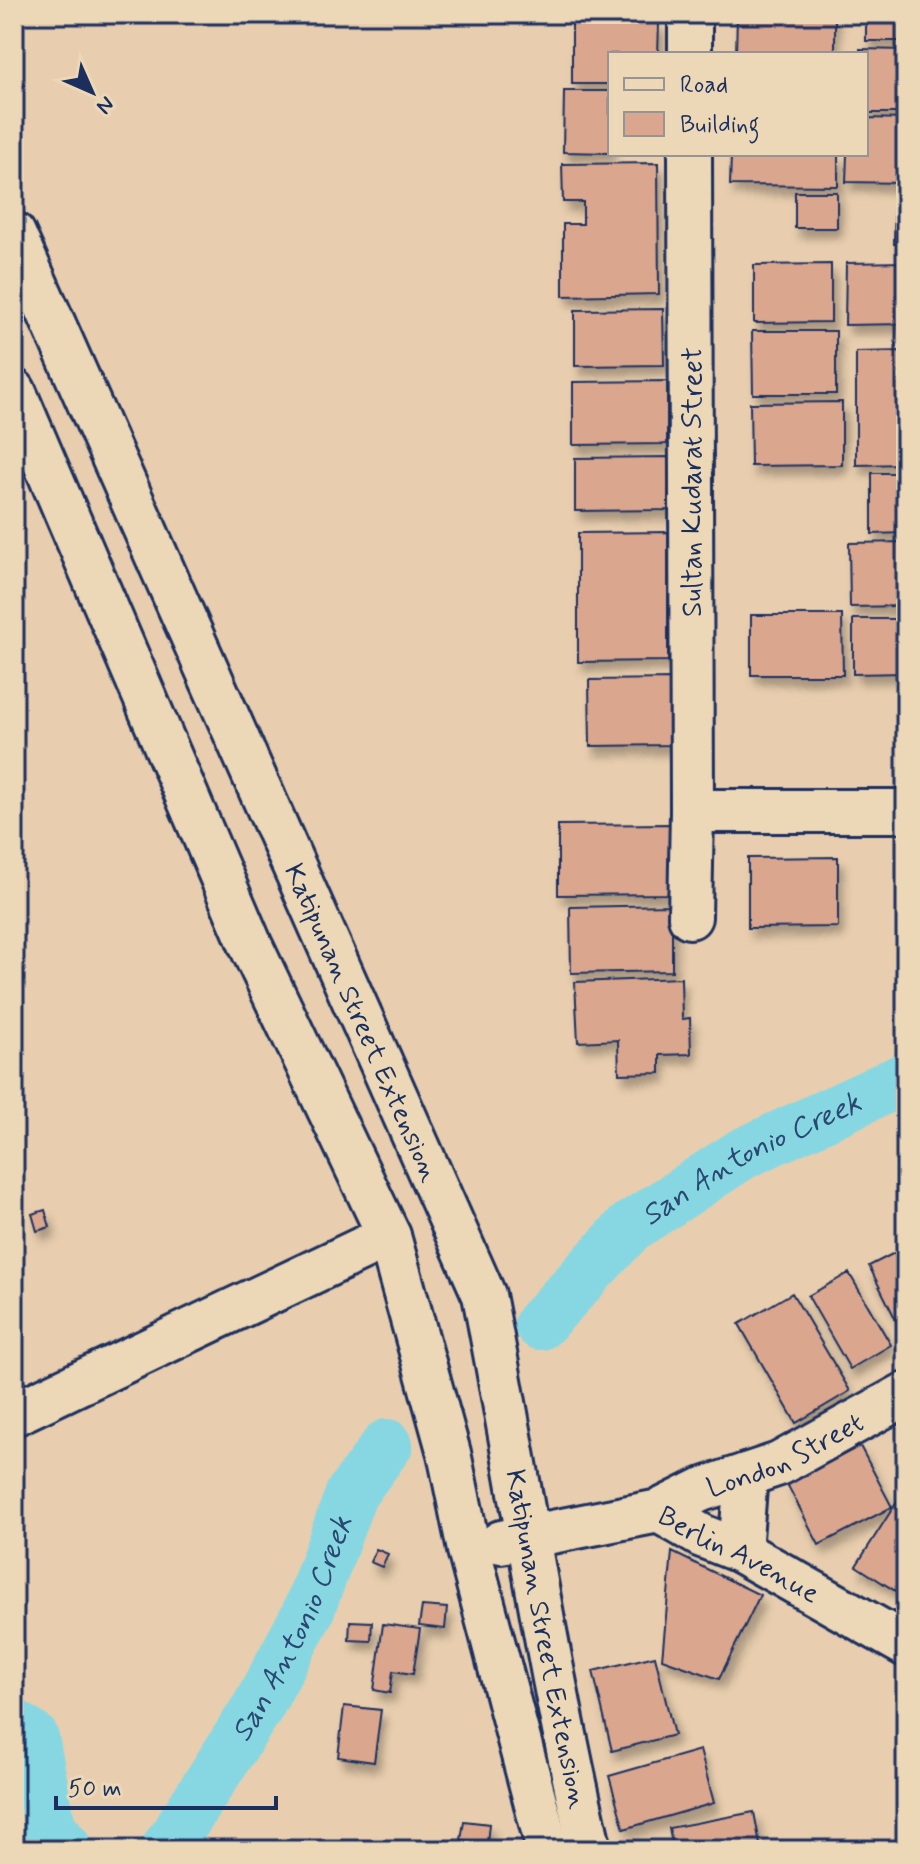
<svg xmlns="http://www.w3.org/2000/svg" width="920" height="1864" font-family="Mynerve,sans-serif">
  <defs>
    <filter id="shadow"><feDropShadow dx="5" dy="9" stdDeviation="4" flood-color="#0004"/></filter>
  </defs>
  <rect width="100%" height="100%" fill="#e8ceae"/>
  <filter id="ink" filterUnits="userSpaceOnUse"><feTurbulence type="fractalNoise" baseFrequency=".0125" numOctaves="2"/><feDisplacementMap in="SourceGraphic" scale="16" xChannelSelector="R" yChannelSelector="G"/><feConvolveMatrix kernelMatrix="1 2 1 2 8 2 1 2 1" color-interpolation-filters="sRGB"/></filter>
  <g filter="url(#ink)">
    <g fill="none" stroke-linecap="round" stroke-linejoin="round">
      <g stroke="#87d7e3" stroke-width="52">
        <path id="s1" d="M540,1324L630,1227L742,1154L906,1078"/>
        <path d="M14,1725L33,1738L50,1827L68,1850"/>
        <path id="s2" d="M166,1850L259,1705L308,1612L351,1494L387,1445"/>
      </g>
    </g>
    <path fill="#daa78e" stroke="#1b2f5e" stroke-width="2" filter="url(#shadow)" d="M737,14H835V54H736Z
      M866,14H906V41H866Z
      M572,22L659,23L658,54H610V84H572Z
      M860,49L906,50V113H866V54H860Z
      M564,91H610V153L563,152Z
      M866,118L906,119V183L846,182L847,154H866Z
      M731,154H838V186L730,185Z
      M658,163L659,294L563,296V224H583V202H563L562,164Z
      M795,192H837V228H795Z
      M906,199V244H894L895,200Z
      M906,262V324L845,325L846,263Z
      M831,264V322L754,323V265Z
      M663,309L664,365L575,366V310Z
      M752,331H836V394H753Z
      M906,351V464L856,465V352Z
      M667,381V444L573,445V382Z
      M842,402V465L751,466L750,403Z
      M668,457V510L575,511V458Z
      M872,473H906V533L872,534Z
      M668,532V661L578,662V533Z
      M906,542V606L850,607L849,543Z
      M751,615H842L843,675H751Z
      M853,619H906V673L853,674Z
      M673,679V745L590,746L589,680Z
      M670,824V894L558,895V825Z
      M838,857V927L748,928V858Z
      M672,905V971L571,973L570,907Z
      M681,978L682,1019L690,1018L691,1054L660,1055V1073L619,1074L618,1040L578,1042L575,982Z
      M45,1210L50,1227L37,1231L32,1214Z
      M906,1247V1340L869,1266Z
      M849,1273L891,1345L850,1369L808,1296Z
      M792,1293L850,1391L796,1423L739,1324Z
      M860,1446L892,1507L819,1545L787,1484Z
      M905,1489L906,1578L897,1592L856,1566Z
      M376,1549L388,1554L382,1567L370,1562Z
      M672,1552L760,1595L719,1679L662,1659Z
      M422,1606L447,1608L445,1629L419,1626Z
      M350,1621L372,1622L371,1641L349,1640Z
      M383,1624L420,1629L413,1674L393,1671L390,1693L374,1690Z
      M655,1656L674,1735L612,1751L593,1671Z
      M344,1706L381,1710L374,1762L338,1757Z
      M700,1750L714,1803L624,1829L609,1776Z
      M754,1812L761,1850H673L669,1828Z
      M464,1821L489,1824L487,1843L461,1840Z"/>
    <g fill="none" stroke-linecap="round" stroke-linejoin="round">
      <defs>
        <g id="minor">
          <path d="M690,14V54"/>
          <path id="s3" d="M14,234L484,1295C520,1480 547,1666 590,1850"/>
          <path d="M14,391L251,946L389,1236L449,1453L469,1550L548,1850"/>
          <path d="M692,811H906"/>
          <path d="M690,917L692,811L690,154"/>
          <path d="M14,1414L389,1236"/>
          <path id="s4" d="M659,1511L701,1490L779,1464L906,1394"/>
          <path id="s5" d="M501,1542L659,1511L702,1536L740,1551L906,1645"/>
          <path d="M740,1551L746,1475"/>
        </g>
      </defs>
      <use href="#minor" stroke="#1b2f5e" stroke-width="48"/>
      <use href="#minor" stroke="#ecd8b6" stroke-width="42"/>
    </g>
  </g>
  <g text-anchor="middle" stroke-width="6" stroke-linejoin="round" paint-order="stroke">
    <g font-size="28" fill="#1b2f5e" stroke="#ecd8b6">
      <text transform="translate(691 482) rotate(-90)" y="10">Sultan Kudarat Street</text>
      <text dy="10" stroke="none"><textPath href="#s3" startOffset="862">Katipunan Street Extension</textPath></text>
      <text dy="10" stroke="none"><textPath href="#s4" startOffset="138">London Street</textPath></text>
      <text dy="10" stroke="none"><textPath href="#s5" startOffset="252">Berlin Avenue</textPath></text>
      <text dy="10" stroke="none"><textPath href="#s3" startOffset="1510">Katipunan Street Extension</textPath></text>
    </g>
    <g font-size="30" font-style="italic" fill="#2b4872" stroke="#ecd8b6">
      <text dy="10" stroke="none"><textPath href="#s1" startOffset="272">San Antonio Creek</textPath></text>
      <text dy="10" stroke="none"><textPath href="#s2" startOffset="256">San Antonio Creek</textPath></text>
    </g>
  </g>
  <rect width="920" height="1864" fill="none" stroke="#ecd8b6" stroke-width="48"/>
  <rect x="24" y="24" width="872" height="1816" fill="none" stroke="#1b2f5e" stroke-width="3" filter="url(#ink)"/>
  <rect x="608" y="52" width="260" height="104" fill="#ecd8b6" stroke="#989493" stroke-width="2"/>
  <rect x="624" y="78" width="40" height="12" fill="#ecd8b6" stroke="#989493" stroke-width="2"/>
  <text x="680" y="92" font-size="24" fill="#1b2f5e">Road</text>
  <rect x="624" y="112" width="40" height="24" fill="#daa78e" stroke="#989493" stroke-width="2"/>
  <text x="680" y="132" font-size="24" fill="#1b2f5e">Building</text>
  <g transform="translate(92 92) rotate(135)" stroke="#ecd8b6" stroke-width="6" paint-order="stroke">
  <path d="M0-6L14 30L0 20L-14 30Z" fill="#1b2f5e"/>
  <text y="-12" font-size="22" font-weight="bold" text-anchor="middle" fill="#1b2f5e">N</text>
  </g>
  <path d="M56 1796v12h220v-12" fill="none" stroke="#1b2f5e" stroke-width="4"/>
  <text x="68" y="1796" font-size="24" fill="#1b2f5e" stroke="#ecd8b6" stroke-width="6" paint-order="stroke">50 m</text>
</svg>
